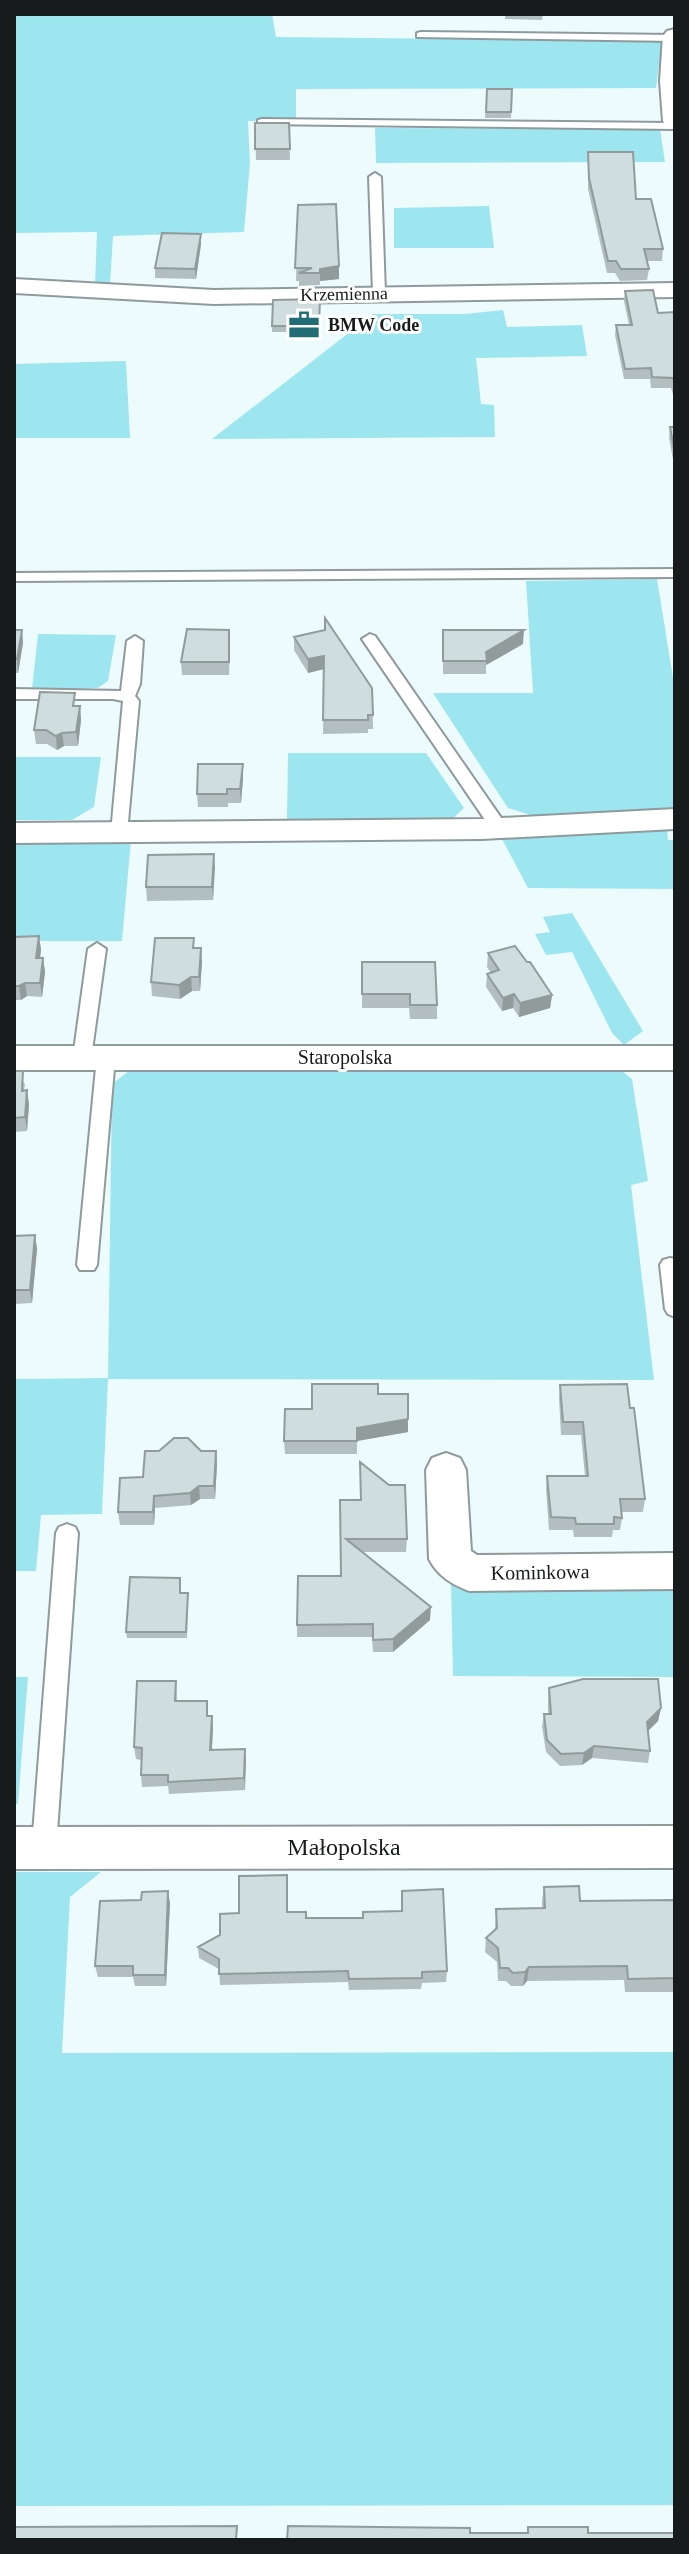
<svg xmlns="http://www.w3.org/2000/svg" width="689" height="2554" font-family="Georgia,serif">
  <rect width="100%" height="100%" fill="#edfbfc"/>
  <path fill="#9ee6ef" d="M14,14H272L276,37L662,41L656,88L296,89V121H248L250,163L244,232L113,236L110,286L95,284L97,232L14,233Z
    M375,128L660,129L665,162L376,163Z
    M489,206L494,248H394V208Z
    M503,310L507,327L582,325L587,356L476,358L481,404L494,405L495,437L212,439L373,314H465Z
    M126,361L130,438H14V364Z
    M657,579L675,690V812L540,818L508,808L433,693H533L526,581Z
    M38,634L116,635L108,681L98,688L32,689Z
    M288,753H426L464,808L451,820H287Z
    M14,757H101L94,807L72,820H14Z
    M667,828L668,840H675V889L528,888L501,837Z
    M14,840H131L122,941H14Z
    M572,913L643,1031L624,1045L612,1033L572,952L546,955L535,934L550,932L543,917Z
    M134,1067L618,1068L632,1079L648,1181L631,1185L654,1380L108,1379L102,1514L41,1515L36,1571H14V1379L108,1378L112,1084Z
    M451,1583H664L675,1590V1677L453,1676Z
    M14,1677H28L18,1803L14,1806Z
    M14,1872H101L70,1897L62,2053L675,2052V2505L14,2506Z"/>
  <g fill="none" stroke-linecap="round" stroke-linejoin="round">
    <defs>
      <path id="lane" d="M421,32L675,35V41L417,37V33Z
        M262,119L675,123V129L258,124V120Z
        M375,173L381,177L385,293L379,297L373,293L369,177Z
        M675,569V577L14,581V573Z
        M370,634L375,636L506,825L508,829L506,833H494L362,639Z
        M135,636L143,641L140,684L135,696L139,701L127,833L119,838L111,833L123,701L113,699H14V689L121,691L127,641Z
        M97,943L106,949L91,1058L82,1064L73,1058L88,949Z
        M106,1051L115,1057L97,1265L94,1270H80L77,1265L97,1057Z
        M670,1258L675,1259V1317L668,1314L665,1309L660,1265L663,1260Z
        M67,1524L75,1527L78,1533L56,1847L53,1855L44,1858L35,1855L32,1847L56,1533L59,1527Z"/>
      <path id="street" d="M14,279L214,290L675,283V297L214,304L14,293Z
        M675,809V829L482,839L14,843V823L482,819Z
        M14,1046H675V1070H14Z
        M446,1453L460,1458L466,1470L471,1551L477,1555L675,1553V1589L469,1591C451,1584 438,1576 429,1559L426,1470L432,1458Z
        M675,1826V1868L14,1869V1827Z"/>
      <path id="secondary" d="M675,29V128L666,126L663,121L660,81L663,36L667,31Z"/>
    </defs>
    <use href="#lane" stroke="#8e9a9c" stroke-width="4"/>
    <use href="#street" stroke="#8e9a9c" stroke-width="4"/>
    <use href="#secondary" stroke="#8e9a9c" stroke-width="4"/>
    <use href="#lane" fill="#fff" fill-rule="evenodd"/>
    <use href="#street" fill="#fff" fill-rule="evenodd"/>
    <use href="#secondary" fill="#fff" fill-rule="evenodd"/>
  </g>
  <path fill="#b2bebf" d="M505,14H543L542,20L505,19Z
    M487,89H512L511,118H485Z
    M255,123H289L290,160H256Z
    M588,152L636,199L663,249L662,261H647L649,269L647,280L620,281L615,273H607L588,189Z
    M298,205L339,279L320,281V285L299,286V281H296Z
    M201,244L196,279L155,278V268Z
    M625,291L658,313L675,312V400L671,388H651L650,379H624L615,335L616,325H629L624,301Z
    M320,299V332H272L273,300Z
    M670,427H675V470L669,438Z
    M14,630H22L23,643L18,673H14Z
    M443,630L523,644L486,665V674H443Z
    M294,637L372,688L373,729H368V733L323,734L324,669L308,673L294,650Z
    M230,643L229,675H182L181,662Z
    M76,706H80L81,720L78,746H64L57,750L47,744H36L34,730Z
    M243,764V778L241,803H228V807H198L197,794Z
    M214,854L213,900L147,901L146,887Z
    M39,936L41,950L40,958H43L45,972L42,997L27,996L21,1000H14V937Z
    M194,948H201L202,962L200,991H192L180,999L152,996L151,982Z
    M488,953L527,962L552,995L550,1008L519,1017L513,1008L502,1011L486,987L487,974L491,973L487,967Z
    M362,962L437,1005V1019H410L409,1008H362Z
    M14,1071L25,1084L24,1091L29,1104L27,1131L14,1132Z
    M35,1235L37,1249L32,1303L14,1304V1236Z
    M560,1385L630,1408L645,1499L643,1512H621L622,1518L620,1530H613L612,1537H574L573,1530H549L546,1489L547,1476H585L581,1435H561L559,1398Z
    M378,1394L408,1432L357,1441V1454H285L284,1441L312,1409Z
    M201,1451H216L217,1464L215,1499H200L191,1505L155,1508L154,1525H120L118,1512L143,1477Z
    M340,1500L407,1539L406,1552H362L430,1620L393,1652H373L372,1637H297V1625L340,1576Z
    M181,1584V1593L188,1599L187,1638H127L126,1632Z
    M176,1681L177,1701L208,1716H212L213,1728L212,1750L245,1749V1790L169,1794L168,1786L142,1787L141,1775V1760L136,1759L134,1747Z
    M549,1688L661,1708L658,1721L648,1731L650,1751L648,1763L592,1758L582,1765L560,1766L546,1752L542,1726L544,1714H548V1700Z
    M544,1887L580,1901L675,1900V1992H625L624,1980L527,1981L523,1986H511L506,1981H498L497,1962L485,1952L486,1938L495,1930L496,1909L542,1908V1901Z
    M402,1891L447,1971L446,1982L422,1983L421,1989L349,1990L348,1982L220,1985L219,1969L199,1958L198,1947L220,1935L239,1913L287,1912L306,1918H363L401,1911Z
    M170,1903L166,1986H135L133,1977H98L95,1966Z"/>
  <path fill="#919b9b" d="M201,234V244L196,279L195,269Z
    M339,266V279L320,281V269Z
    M22,630L23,643L18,673L17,659Z
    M524,630L523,644L486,665V652Z
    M324,656V669L308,673V659Z
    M80,706L81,720L78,746L76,732Z
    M62,733L64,746L57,750L56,736Z
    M243,764V778L241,803L240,789Z
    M214,854L215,868L213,900L212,887Z
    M39,936L41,950L38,972L36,958Z
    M201,948L202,962L200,991L199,977Z
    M43,958L45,972L42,997L40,983Z
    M191,977L192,991L180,999L179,985Z
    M25,983L27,996L21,1000L19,986Z
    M514,994L513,1008L502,1011L503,998Z
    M552,995L550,1008L519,1017L520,1003Z
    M27,1090L29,1104L27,1131L25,1117Z
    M35,1235L37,1249L32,1303L30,1290Z
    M408,1419V1432L357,1441V1428Z
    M216,1451L217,1464L215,1499L214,1486Z
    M199,1486L200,1499L191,1505L190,1493Z
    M154,1496L155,1508L154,1525L153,1512Z
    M431,1607L430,1620L393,1652V1639Z
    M661,1708L658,1721L645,1734L647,1722Z
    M212,1716L213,1728L211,1762L210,1750Z
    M594,1746L592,1758L582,1765L584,1753Z
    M245,1749L246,1761L245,1790L244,1778Z
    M168,1891L170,1903L166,1986L165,1975Z
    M529,1967L527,1981L523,1986L525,1972Z"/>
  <path fill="#cfddde" stroke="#919b9b" stroke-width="2" d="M487,89H512L511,112H486Z
    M255,123H289L290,149H255Z
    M588,152H633L636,199H651L663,249H644L649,269H621L616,261H608L589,178Z
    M336,204L339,266L320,269V273H299L312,268H295L298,205Z
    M162,233L201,234L195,269L155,268Z
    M653,290L658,313L675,312V386L673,378L652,377L651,368L625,369L616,325H632L625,291Z
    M320,299L319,326H272L273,300Z
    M670,427H675V453Z
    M325,618L372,688L373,715H368V720H323L324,656L308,659L294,637L325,630Z
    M187,629L229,630V662H181Z
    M14,630H22L17,659H14Z
    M443,630H524L486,652L487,661H443Z
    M40,692L75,693L73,706H80L76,732L62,733L56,736L46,730H34Z
    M198,764H243L240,789H227V794H197Z
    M214,854L212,887H146L148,855Z
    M39,936L36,958H43L40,983H25L19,986H14V937Z
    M155,938H194L193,948H201L199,977H191L179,985L151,982Z
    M515,946L527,962H530L552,995L520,1003L514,994L503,998L487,974L499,970L488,953Z
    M362,962H435L437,1005H410V994H362Z
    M14,1071H23L22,1091L27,1090L25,1117L14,1118Z
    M35,1235L30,1290H14V1236Z
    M312,1384H378V1394H408V1419L357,1428V1441H284L285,1409H312Z
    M627,1384L630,1408H634L645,1499H620L622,1518L614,1517V1524H576L575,1518L551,1517L547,1476H588L583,1422H563L560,1385Z
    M174,1438H188L201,1451H216L214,1486H199L190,1493L154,1496L153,1512H118L120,1478L143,1477L145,1451H159Z
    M360,1462L389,1485H405L407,1539H346L431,1607L393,1639L373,1640V1624L297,1625L298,1576H341L340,1500H361Z
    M130,1577L180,1578V1593H188L186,1632H126Z
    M583,1679H658L661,1708L647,1722L650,1751L594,1746L584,1753L561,1754L547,1740L544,1714H551L549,1688Z
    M137,1681H176L175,1701H207V1716H212L210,1750L245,1749L244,1778L168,1782V1775H141L142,1748L134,1747Z
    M287,1875V1912H306V1918H363V1912L402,1911V1891L443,1889L447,1971L422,1972V1978L349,1979L348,1971L219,1974V1959L198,1947L220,1935V1914L239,1913V1876Z
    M579,1886L580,1901L675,1900V1978L628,1979L627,1966L529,1967L525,1972L513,1973L508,1968H500L498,1948L486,1938L497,1928L496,1909L545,1908L544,1887Z
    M168,1891L165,1975H133V1966H95L100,1901L141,1900L142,1892Z
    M237,2526L236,2540H14V2527Z
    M288,2526L470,2528V2533H528V2527H588V2533H675V2540H287Z"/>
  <defs>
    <symbol id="office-bare" viewBox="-9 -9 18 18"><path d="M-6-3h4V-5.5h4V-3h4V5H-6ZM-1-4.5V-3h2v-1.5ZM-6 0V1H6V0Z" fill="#226d75" stroke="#fff" stroke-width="2.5" paint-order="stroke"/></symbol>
  </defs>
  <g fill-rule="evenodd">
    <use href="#office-bare" x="282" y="303" width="44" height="44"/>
  </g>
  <g text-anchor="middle" stroke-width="6" stroke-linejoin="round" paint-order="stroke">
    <g font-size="18" fill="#171b1c" stroke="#fff">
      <text transform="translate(344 294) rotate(-1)" y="6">Krzemienna</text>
    </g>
    <g font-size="18" font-weight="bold" fill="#171b1c" stroke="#fff" text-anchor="start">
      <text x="328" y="331">BMW Code</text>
    </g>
    <g font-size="20" fill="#171b1c" stroke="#fff">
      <text x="345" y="1064">Staropolska</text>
      <text transform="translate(540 1572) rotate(-1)" y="7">Kominkowa</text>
    </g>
    <g font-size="24" fill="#171b1c" stroke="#fff">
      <text x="344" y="1855">Małopolska</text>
    </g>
  </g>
  <rect width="689" height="2554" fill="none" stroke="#171b1c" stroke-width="32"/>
</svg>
